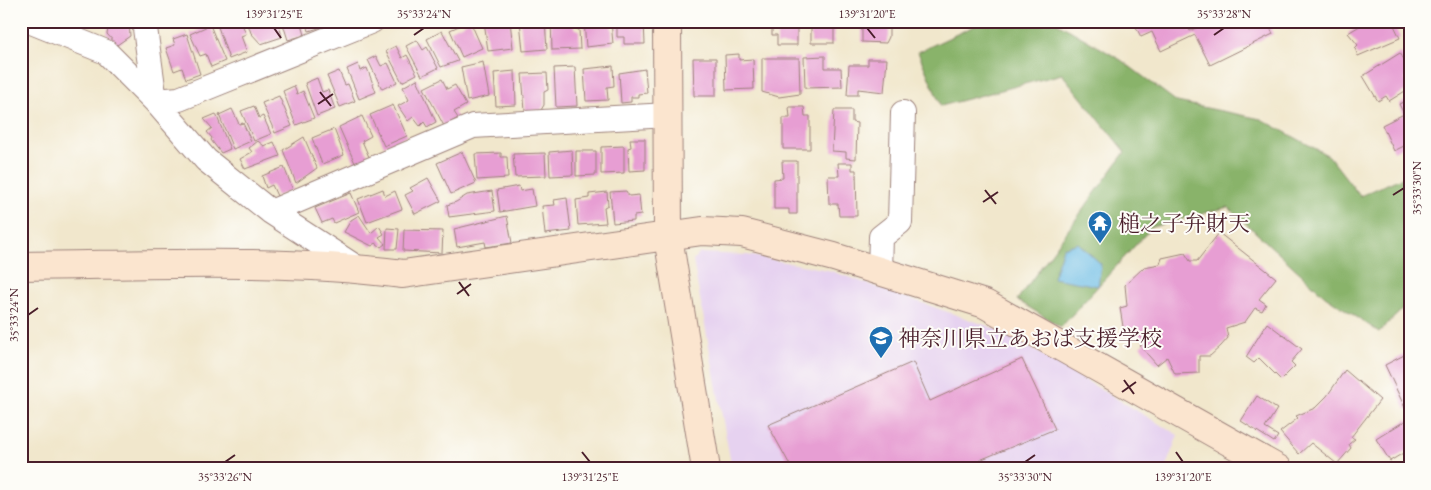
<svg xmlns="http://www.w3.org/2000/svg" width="1431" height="490" font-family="'EB Garamond','Noto Serif JP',serif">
  <rect width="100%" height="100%" fill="#fdfcf7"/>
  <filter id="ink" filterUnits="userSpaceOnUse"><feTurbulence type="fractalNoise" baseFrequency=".02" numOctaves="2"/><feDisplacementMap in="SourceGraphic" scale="10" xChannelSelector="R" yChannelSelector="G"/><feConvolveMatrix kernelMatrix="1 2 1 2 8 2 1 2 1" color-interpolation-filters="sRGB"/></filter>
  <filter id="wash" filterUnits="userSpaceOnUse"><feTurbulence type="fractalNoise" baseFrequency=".0096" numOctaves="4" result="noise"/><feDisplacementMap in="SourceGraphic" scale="20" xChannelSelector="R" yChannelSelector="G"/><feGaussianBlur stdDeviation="1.12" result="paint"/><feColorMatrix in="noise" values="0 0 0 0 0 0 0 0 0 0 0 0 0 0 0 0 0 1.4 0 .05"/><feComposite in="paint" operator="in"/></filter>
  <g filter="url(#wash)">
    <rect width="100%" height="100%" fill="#f1e7cc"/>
    <path fill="#e6d2f0" d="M700,253L747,255L828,270L1002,331L1178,435L1165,469H732L693,261Z"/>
    <path fill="#89b36a" stroke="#6a694a" d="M985,21H1054L1121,60L1177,102L1261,119L1329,156L1360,196L1410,174V302L1379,332L1325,296L1228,207L1152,227L1061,327L1017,300L1125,152L1062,74L941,106L918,52Z"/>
    <path fill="#6bbce6" stroke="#5a6e88" d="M1078,243L1101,264L1098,286L1053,278L1063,248Z"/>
    <g id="blocks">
      <path fill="#e79ed3" d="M100,21H129L130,36L117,45L107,34L109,24L100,23Z
        M216,21H241L246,34L241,36L247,52L229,59Z
        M247,21H278L282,37L261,44L251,33Z
        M282,21H301L305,35L288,40Z
        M306,21H326L328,25L309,31Z
        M470,21L482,48L462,57L450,30Z
        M484,21H510L513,48L488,51Z
        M520,21H545L547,49L523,51Z
        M551,21H574V28L579,30L580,49L552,50Z
        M584,21H611L613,44L586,47Z
        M617,21H644L645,44H624V37H617Z
        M772,21H797V45H777V35H772Z
        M811,21H834V43H811Z
        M862,21H889V37L886,43L862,42Z
        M1133,21H1185L1190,31L1209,21H1267L1273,34L1210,65L1195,35L1161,51L1152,32L1141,37Z
        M1368,21H1392L1400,38L1358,56L1355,48L1358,45L1348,33Z
        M210,25L225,61L211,67L206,54L200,56L190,34Z
        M442,31L458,61L441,67L427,39Z
        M187,34L200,74L186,79L182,68L174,71L166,48L175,45L173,39Z
        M417,40L423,50L427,47L438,68L422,76L406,46Z
        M396,46L402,58L407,55L417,74L402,82L386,51Z
        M1400,53L1410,69V76L1405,79L1410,88L1389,101L1386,96L1378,101L1363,76Z
        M739,54V60L753,59L754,89L726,90L725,55Z
        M376,56L381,66L388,63L397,82L382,89L368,60Z
        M825,56V68H841L842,87L805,88L804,57Z
        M693,58H716V96H694Z
        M762,58H799L800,94L779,97L762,92Z
        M868,59H887L884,92L858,89V95H847L849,65H868Z
        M483,62L489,96L467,101L461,67Z
        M358,64L360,71L367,68L376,92L359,99L347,69Z
        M613,66L614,86L607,87L608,100L586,101L584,69Z
        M575,67L577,106L556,107L554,68Z
        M645,69L647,93L638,94V97H631V102L621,103L619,73Z
        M339,71L345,85L348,84L355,101L340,107L327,76Z
        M515,71L516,105L496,106L494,73Z
        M547,73L548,90L544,92V105L541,110L525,111L522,74Z
        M317,78L322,92L328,90L335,109L317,116L305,83Z
        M417,79L436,122L427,127L424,122L420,126L413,117L408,121L398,106L409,100L403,87Z
        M442,79L447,89L455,85L466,105L454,112L458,118L444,126L424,88Z
        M294,86L297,94L303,91L314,118L296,125L283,91Z
        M279,96L292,126L275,133L262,103Z
        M1410,99V143L1394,151L1382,125L1404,114L1399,104Z
        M393,105L407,136L384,146L370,115Z
        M254,106L259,118L263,116L271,134L254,141L241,111Z
        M789,107H804L805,116H810V149H783V118H790Z
        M232,109L239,124L243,123L251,141L233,149L219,115Z
        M834,110H852V122L857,123L856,159L846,158V152L832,151Z
        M216,114L230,149L221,153L211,140L212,138L207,132L212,128L204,119Z
        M362,116L371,136L362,141L369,157L355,163L339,127Z
        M334,129L344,155L322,164L312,138Z
        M304,137L317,168L296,183L283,150Z
        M630,139H645V170L629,171L628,148L631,147Z
        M258,141L264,146L274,142L280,156L245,169L240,159L252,152L249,148Z
        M624,146V173L601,174V147Z
        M572,150L573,175L550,176L549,152Z
        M576,151H596V175L576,176Z
        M462,152L476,183L451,194L437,163Z
        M501,153V157H507L508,178L477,180L475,154Z
        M545,153L546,176L515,177L513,154Z
        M782,161H797V214H789V209H774V179L783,178Z
        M838,163H852V170H856L857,216H839L838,204H829L828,176H839Z
        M284,167L293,190L277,196L272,185L266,188L262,176Z
        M428,178L441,201L415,214L405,195L413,191L410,188Z
        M519,186L520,191L532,189L535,206L500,212L497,190Z
        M383,189L385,196L395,191L402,209L367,222L358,199Z
        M492,191L495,211L449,217L447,205L456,202L467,195Z
        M626,191L629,196L639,195L641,215L634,216V221L613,223L610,192Z
        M607,192L608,205L604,207L606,223L578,225L576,200L589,198V194Z
        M351,193L359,212L334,223L332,219L322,223L315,208Z
        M567,198L571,231L545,234L542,206L555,205L554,200Z
        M359,215L371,233L379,226L384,234L379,237L385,244L381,247L376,243L372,246L344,232L351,220Z
        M507,216L512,243L486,247L485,242L457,247L454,229Z
        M387,228L399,229L397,249H386Z
        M404,230L443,231L442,253L403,251Z
        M1219,233L1276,278L1259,299L1266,304L1262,311L1255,308L1245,322L1226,328L1228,338L1221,346L1210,356H1199V373L1175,374L1167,357L1157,365L1140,346L1145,342L1137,333H1124L1120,308L1127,306L1125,285L1144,267L1160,264L1162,258L1185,253L1190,261H1197Z
        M1267,323L1302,349L1291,362L1295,366L1281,380L1259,358L1254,363L1246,357Z
        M1410,352V408L1406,410L1385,365Z
        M1022,359L1055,429L958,469H783L790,465L768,425L913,362L930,401Z
        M1345,370L1380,400L1351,437L1355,439L1349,444L1351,448L1337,464L1311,443L1299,454L1280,432L1298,418L1296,416L1315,408L1327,396Z
        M1257,396L1277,409L1265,428L1278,436L1274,442L1241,421Z
        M1408,419L1410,423V449L1390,461L1376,439Z"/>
    </g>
  </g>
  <g filter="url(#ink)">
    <use href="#blocks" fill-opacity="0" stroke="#9e837c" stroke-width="1"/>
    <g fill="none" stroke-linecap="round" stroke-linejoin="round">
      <defs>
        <path id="street" d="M29,21L106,52L155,101L206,160L271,212L357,268
          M144,21L155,101L179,99L372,21
          M271,212L473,126L668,115
          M880,271L881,237L900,222L903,113"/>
        <path id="secondary" d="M667,21L668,237L706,469
          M21,266C148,265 277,258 403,274L702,231L742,233L834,257L985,304L1278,469"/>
      </defs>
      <use href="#street" stroke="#9e837c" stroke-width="26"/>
      <use href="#secondary" stroke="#9e837c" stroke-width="30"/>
      <use href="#street" stroke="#fff" stroke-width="24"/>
      <use href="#secondary" stroke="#fbe5cf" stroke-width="28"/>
    </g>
  </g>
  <path fill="none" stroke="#4a1f2b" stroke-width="2" d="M274,28L281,38M867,28L875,38M414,35L424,28M1214,35L1224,28M320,92L331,106M318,104L333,94M985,190L996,204M1393,195L1404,188M983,202L998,192M459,282L469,296M457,294L471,284M28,315L38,308M1124,380L1134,394M1122,392L1136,382M582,452L590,462M1176,452L1183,462M225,462L235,455M1025,462L1035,455"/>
  <defs>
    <symbol id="temple-pin" viewBox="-11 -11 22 30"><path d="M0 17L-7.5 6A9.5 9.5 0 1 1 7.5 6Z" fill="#1f6fb2" stroke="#fdfcf7"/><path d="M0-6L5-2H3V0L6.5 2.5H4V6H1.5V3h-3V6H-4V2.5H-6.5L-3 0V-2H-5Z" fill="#fff"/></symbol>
    <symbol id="school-pin" viewBox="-11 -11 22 30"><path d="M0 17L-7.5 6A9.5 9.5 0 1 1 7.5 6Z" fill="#1f6fb2" stroke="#fdfcf7"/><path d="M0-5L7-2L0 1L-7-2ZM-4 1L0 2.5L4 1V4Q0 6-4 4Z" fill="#fff"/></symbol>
  </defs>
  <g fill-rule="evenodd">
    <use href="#temple-pin" x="1086" y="209" width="28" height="38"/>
    <use href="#school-pin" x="867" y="324" width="28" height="38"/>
  </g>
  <g text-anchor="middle" stroke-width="4" stroke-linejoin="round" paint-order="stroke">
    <g font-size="22" fill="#4a1f2b" stroke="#fdfcf7" text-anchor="start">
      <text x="1118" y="231">槌之子弁財天</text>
      <text x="898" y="346">神奈川県立あおば支援学校</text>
    </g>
  </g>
  <rect width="1431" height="490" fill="none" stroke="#fdfcf7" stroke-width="55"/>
  <rect x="28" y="28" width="1376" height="434" fill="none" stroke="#4a1f2b" stroke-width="2"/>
  <g font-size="12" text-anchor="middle" fill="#4a1f2b">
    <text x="274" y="18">139°31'25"E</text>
    <text x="424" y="18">35°33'24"N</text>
    <text x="867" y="18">139°31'20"E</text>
    <text x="1224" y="18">35°33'28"N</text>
    <text transform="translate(1417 188) rotate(-90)" y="4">35°33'30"N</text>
    <text transform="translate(14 315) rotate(-90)" y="4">35°33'24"N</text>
    <text x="225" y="481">35°33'26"N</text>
    <text x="590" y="481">139°31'25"E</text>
    <text x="1025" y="481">35°33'30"N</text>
    <text x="1183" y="481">139°31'20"E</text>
  </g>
</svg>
